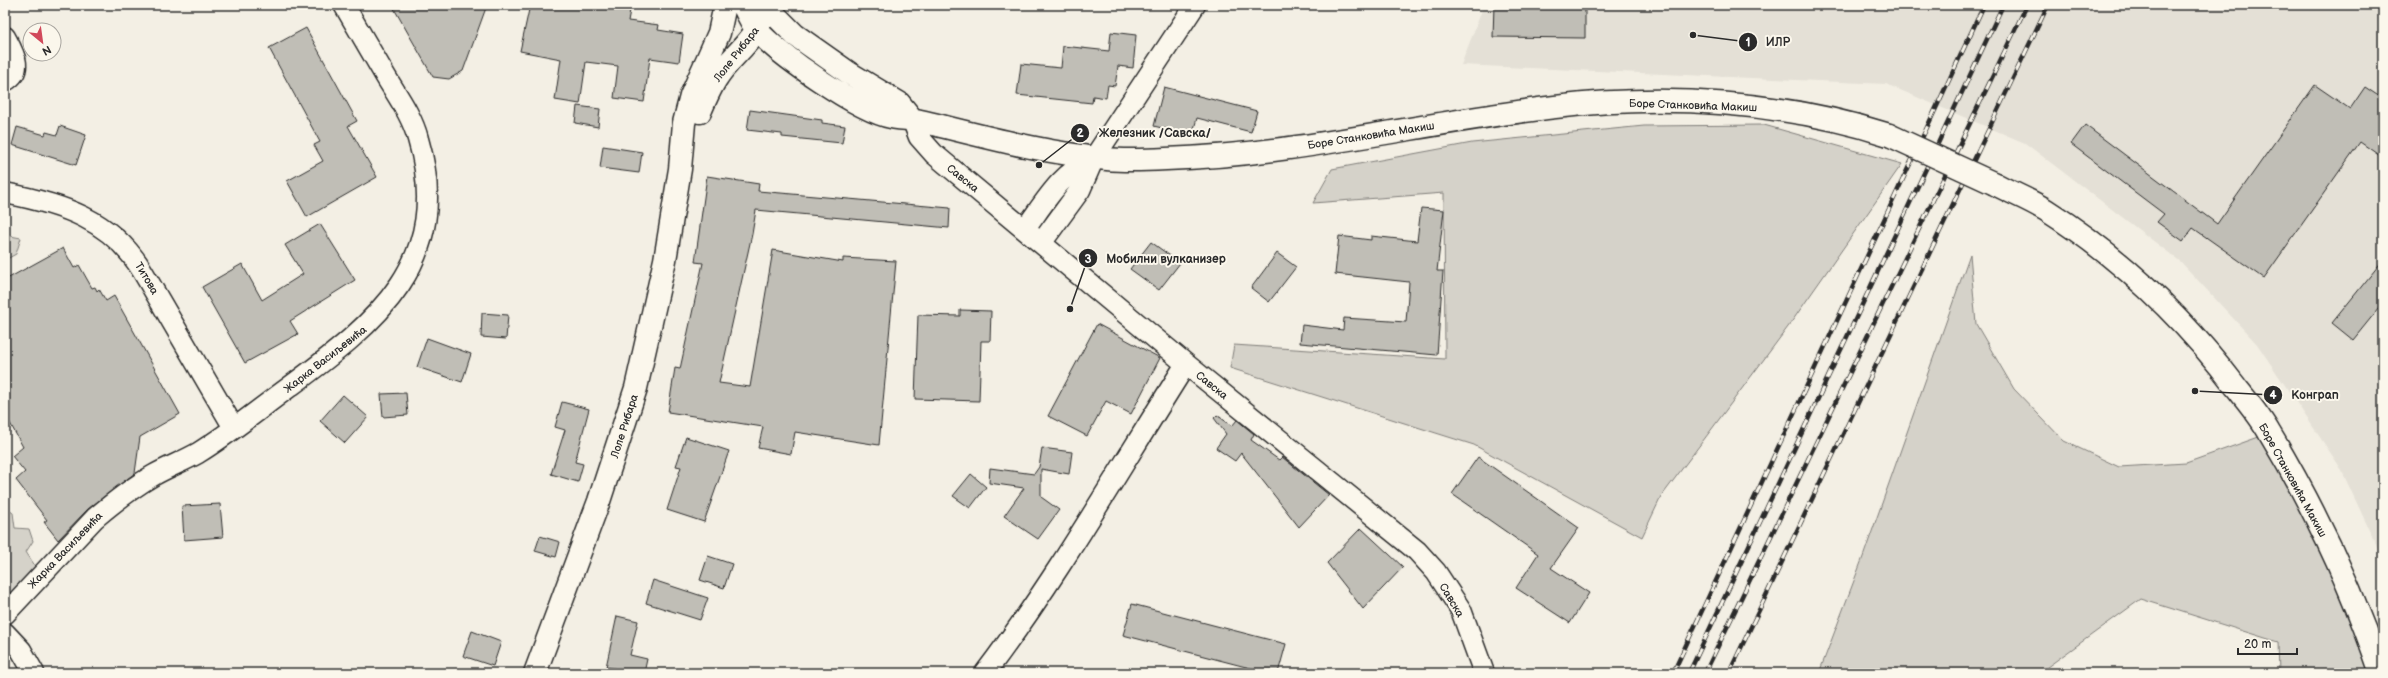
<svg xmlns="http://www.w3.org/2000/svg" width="2388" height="678" font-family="'Balsamiq Sans',sans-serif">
  <rect width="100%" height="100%" fill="#f3efe4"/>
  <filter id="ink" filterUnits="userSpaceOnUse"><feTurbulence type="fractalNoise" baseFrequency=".025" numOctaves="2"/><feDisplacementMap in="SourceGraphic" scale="8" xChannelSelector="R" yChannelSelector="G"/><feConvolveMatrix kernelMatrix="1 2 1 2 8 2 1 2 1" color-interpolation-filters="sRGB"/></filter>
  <g filter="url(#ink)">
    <path fill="#e4e0d6" d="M1484,5H2383V559L2340,467L2257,344L2181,262L2025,143L1886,84L1461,65Z"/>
    <path fill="#d5d2c9" stroke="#807e7a" d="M1764,125L1902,164L1788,327L1661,497L1642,537L1474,445L1230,368L1234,345L1445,359L1444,193L1313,203L1332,169L1472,143L1644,126Z
      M5,235L21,238L16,254L5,260Z
      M1970,254L1976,324L2014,389L2064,441L2119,467L2186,463L2270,433L2378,673H2279L2278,642L2141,599L2039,673H1819L1863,557Z
      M5,507L13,513L15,528L29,529L33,541L26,552L41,575L5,614Z"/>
    <path fill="#c0beb6" stroke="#2b2b2b" d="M392,5H487L463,71L449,79L433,77Z
      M530,5H631L628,21L659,25L658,30L683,34L679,62L650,58L644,102L614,98L618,66L586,62L580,104L555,100L561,59L520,51Z
      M1494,5L1585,6V38L1493,37Z
      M306,28L357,121L348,126L377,177L307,217L287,181L323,161L314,145L320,142L269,48Z
      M1111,32L1136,35L1133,68L1118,66L1115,86L1108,85L1106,98L1093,96L1092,103L1017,95L1021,64L1061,68L1063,46L1109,51Z
      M2315,85L2350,109L2365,87L2383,99V158L2360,142L2264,278L2193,228L2183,241L2157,222L2164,214L2071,144L2085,125L2217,224Z
      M1164,87L1257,111L1251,132L1197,118L1192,136L1154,126Z
      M577,106L600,109L598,127L575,123Z
      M750,110L822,120V123L845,126L842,143L782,137V134L747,130Z
      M60,126L86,135L76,165L12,145L17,127L45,135L46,132L57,135Z
      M603,146L642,152L639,173L600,168Z
      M707,176L759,184L758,191L950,208L949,228L756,210L752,234L719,383L750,387L773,250L843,262V258L896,261L879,445L795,432L791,454L758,448L763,427L668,412L675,368L680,369L703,263L695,262Z
      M1421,208L1444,210L1437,271H1443L1437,355L1300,343L1302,325L1343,330L1344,318L1406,322L1409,282L1335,274L1339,236L1371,240V236L1417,241Z
      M320,224L355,280L290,321L298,334L245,363L202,287L242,264L262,300L303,274L285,245Z
      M1151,242L1180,263L1159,290L1130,269Z
      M63,248L74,268L79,265L92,288L95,287L97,291L99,289L106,301L114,296L180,414L140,437L135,473L88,509L58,540L44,522L47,520L16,480L25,472L12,456L23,447L5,414V280Z
      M1277,253L1296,267L1269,302L1251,288Z
      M2383,260V303L2353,340L2332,323Z
      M960,310L991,311L990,341H981L979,401L915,399L918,315L960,316Z
      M482,313L508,315L506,339L481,337Z
      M1097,324L1160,358L1131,414L1106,401L1087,436L1048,416Z
      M427,338L471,354L462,382L417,367Z
      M406,393L408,415L383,417L381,394Z
      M343,395L368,417L345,443L320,421Z
      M562,402L589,409L575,462L583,464L578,482L551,474L565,430L555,427Z
      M1217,415L1232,426L1237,420L1254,434L1251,440L1279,460L1282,457L1329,495L1299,527L1241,453L1235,461L1216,448L1226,434L1214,418Z
      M686,437L729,451L704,522L667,510L681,467L676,466Z
      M1042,448L1072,452L1069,474L1041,469V497L1059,510L1038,539L1004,516L1024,488L989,483L990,468L1034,474L1039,467Z
      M1478,457L1579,528L1551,568L1589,593L1570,623L1516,588L1538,554L1452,494Z
      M971,474L986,487L970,508L953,496Z
      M220,504L223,537L184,540L182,506Z
      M1361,528L1403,567L1363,609L1327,563Z
      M540,536L560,542L556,557L535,551Z
      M708,556L732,564L724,588L700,580Z
      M653,580L708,598L700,620L646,603Z
      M1132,604L1286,644L1278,673H1269L1123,635Z
      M617,616L638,621L630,655L647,659L644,673L606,667Z
      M472,631L501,642L493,666L463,656Z"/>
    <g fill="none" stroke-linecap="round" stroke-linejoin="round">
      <defs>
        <path id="minor" d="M5,37C13,52 25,70 5,81
          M912,119L919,137L934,154L1186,364L1417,551L1436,572L1461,610L1484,673
          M5,193C61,204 112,219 143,272L234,428
          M1025,229C1047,199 1060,174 1094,158
          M1042,242L1080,190L1094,158L1195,5
          M5,614L95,518C114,502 133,487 154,475C168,467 184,461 198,453C229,434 258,410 288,388C377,322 454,261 418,139C412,116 398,97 386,77C372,53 358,29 344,5
          M5,633L21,650L34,673
          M985,673C1058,577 1121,466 1186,364"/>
        <path id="secondary" d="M743,5C747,13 751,22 756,29C777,54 859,111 891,117C898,119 906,119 912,119C976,134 1041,153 1107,159C1126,161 1147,160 1166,159C1297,155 1425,122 1555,107C1665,94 1783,101 1889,135
          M765,5L795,35L849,73L899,103L912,119
          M700,112C705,100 711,86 718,76C733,53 765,34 763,5
          M1995,184C2012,193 2030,200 2046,210C2120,257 2183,317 2236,387C2248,402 2261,417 2270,434C2315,509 2353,590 2381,673
          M535,673L599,501L636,388L665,260L680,169L684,123L691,96L719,33L725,5"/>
      </defs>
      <use href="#minor" stroke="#2b2b2b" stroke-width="23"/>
      <use href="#secondary" stroke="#2b2b2b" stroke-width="25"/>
      <use href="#minor" stroke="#fbf7ec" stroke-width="20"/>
      <use href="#secondary" stroke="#fbf7ec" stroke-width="22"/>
      <defs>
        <path id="rail" d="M1673,673L1984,5
          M1689,673L2003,5
          M1705,673L2027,5
          M1729,673L2048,5"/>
      </defs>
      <use href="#rail" stroke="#2b2b2b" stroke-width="4.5"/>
      <use href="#rail" stroke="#fbf7ec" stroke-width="3" stroke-dasharray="9" stroke-linecap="butt"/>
      <defs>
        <path id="secondary-bridge" d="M1889,135L1995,184"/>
      </defs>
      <use href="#secondary-bridge" stroke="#2b2b2b" stroke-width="25" stroke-linecap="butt"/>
      <use href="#secondary-bridge" stroke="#fbf7ec" stroke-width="22"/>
    </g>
  </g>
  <g text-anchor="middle" stroke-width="4" stroke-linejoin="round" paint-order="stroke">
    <g font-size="11" fill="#2b2b2b" stroke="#fbf7ec">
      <text transform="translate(736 54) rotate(-52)" y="4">Лоле Рибара</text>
      <text transform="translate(1693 105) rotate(2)" y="4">Боре Станковића Макиш</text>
      <text transform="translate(1371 135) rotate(-9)" y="4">Боре Станковића Макиш</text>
      <text transform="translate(963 178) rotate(39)" y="4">Савска</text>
      <text transform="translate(147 278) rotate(59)" y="4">Титова</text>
      <text transform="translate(325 359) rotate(-38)" y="4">Жарка Васиљевића</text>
      <text transform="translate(1212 385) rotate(39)" y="4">Савска</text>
      <text transform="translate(624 426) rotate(-72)" y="4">Лоле Рибара</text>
      <text transform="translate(2293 480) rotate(61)" y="4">Боре Станковића Макиш</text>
      <text transform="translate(65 550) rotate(-46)" y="4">Жарка Васиљевића</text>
      <text transform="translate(1452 600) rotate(59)" y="4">Савска</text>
    </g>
  </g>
  <path fill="none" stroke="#2b2b2b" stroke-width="1.5" d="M1693 35L1748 42M1039 165L1080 133M1070 309L1088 258M2195 391L2273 395"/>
  <g fill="#2b2b2b" stroke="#fbf7ec" stroke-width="1.5">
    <circle cx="1693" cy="35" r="4"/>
    <circle cx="1039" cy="165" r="4"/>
    <circle cx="1070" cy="309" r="4"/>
    <circle cx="2195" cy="391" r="4"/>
    <circle cx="1748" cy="42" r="10"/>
    <circle cx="1080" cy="133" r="10"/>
    <circle cx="1088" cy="258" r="10"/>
    <circle cx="2273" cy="395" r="10"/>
  </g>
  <g font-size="12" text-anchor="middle" font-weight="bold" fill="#fff">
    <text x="1748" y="46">1</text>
    <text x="1080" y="137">2</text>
    <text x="1088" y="263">3</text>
    <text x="2273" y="399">4</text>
  </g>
  <g font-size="12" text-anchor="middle" font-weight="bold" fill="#2b2b2b" stroke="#fbf7ec" stroke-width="4" stroke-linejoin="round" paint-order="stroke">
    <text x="1778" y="46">ИЛР</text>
    <text x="1155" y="137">Железник /Савска/</text>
    <text x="1166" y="263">Мобилни вулканизер</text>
    <text x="2315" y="399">Конграп</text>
  </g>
  <rect width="2388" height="678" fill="none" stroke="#fbf7ec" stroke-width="20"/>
  <rect x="10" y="10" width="2368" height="658" fill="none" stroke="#2b2b2b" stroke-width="1.5" filter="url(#ink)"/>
  <g transform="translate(42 42) rotate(151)"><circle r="19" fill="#fbf7ec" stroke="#a8a59f"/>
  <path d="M0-3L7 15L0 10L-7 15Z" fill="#d1495b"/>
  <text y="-6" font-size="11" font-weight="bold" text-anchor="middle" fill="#2b2b2b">N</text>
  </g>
  <path d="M2238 648v6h59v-6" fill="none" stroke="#2b2b2b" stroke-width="2"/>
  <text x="2244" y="648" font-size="12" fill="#2b2b2b" stroke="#fbf7ec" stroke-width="3" paint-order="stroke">20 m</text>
</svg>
